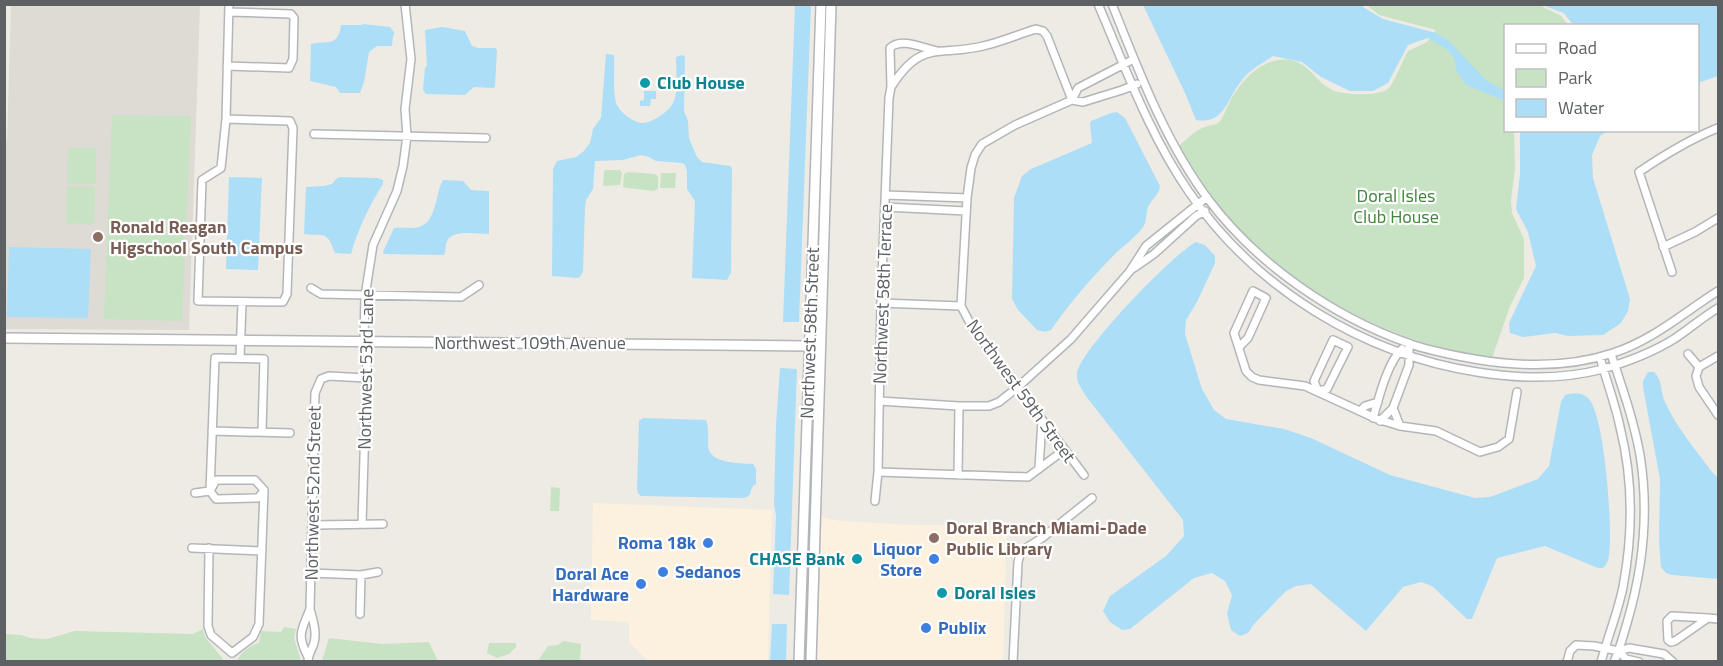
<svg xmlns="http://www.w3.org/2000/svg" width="1723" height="666" font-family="'Titillium Web',sans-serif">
  <rect width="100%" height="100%" fill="#eeebe5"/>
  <path fill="#fbf1de" d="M593,503L772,510L768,661H648L629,642V622L591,620Z
    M822,517L840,521L911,525L1007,526L1003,661H817Z"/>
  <path fill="#dedad4" d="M11,5H200L189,330L5,329L4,145L7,139Z"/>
  <path fill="#c7e3c4" d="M1367,5H1539L1561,16L1568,25L1506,26V130L1514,131L1515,168L1511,200L1512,213L1524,239V278L1510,306L1492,358C1468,354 1444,350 1421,342C1333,313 1253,258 1200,181C1193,170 1186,158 1179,146C1186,140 1196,129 1205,127C1211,125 1217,125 1221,120C1224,115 1226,109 1229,103C1239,85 1253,67 1274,61C1306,53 1311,79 1332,90C1343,95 1380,97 1389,88C1393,84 1404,58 1408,51L1427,42L1436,30L1379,15Z
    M112,115L191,116L182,321L104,319Z
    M68,148H96V184H67Z
    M606,170H620L622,173L620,185L603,186L604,171Z
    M628,172L655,174L658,177V189L654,191L627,188L623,187L624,174Z
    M661,173H676L675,188H660Z
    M67,186L95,187L94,224L66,223Z
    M551,487L560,488L559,511H550Z
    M284,627L296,629L294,638L301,661H237C241,652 249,646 259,643L261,631L281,632Z
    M203,629L205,637L223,659V661H5V634L21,635L30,638L47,639L75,631L193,634Z
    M329,638L382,644L429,642L438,661H322Z
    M563,641L581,644L580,661H538L548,646L558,645Z
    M489,643H516V647L509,654L497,658L487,653Z"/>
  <path fill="#acdef7" d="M795,5H811L799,322H783Z
    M1143,5H1363V7L1383,19L1436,33L1449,41L1486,80L1505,91V101L1466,85L1456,70L1454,58L1448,50L1428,38L1408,45L1388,83L1373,91H1350L1321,77L1302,62L1273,56C1263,63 1249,70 1242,80C1227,98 1225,125 1196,120L1185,93Z
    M1542,5H1718V76L1698,83V26L1573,25L1564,13Z
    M363,24L390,27L394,32V35L393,36L392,46H377L369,52L364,82L360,93H340L336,87L310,81L311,44C327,40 338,48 341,25H362Z
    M442,27L465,31L472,46L478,48H495L497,50L495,87L493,88L474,87L465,95L426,94L423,90L425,68L427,66L425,30Z
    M606,54L614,55C615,68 612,93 617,105C621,113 634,123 643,123C654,122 668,112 673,103C679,91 676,71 676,57L682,55L685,57L684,111L688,121L689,138L693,148L697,157L702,162L730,166L732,168L731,272L727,280L692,278L695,201L687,189V171L685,165L682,163L656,161L649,157L641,155L623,160L595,161L593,189L586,200L585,207L583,271L580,277L577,278L552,276L553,169L557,161L576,157L584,151L590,143L593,129L601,118Z
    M644,91H656V99H651L650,106H640V101L644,100Z
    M1117,112L1125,118L1160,186C1159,195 1153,198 1149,205C1145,212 1148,220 1143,227C1135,238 1123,246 1113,256C1091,278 1069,304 1051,330L1045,332L1037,330L1018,310L1012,299L1014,198L1022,176L1031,169L1092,143L1090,124L1091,121L1111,113Z
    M1520,131H1608L1600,136L1592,155L1593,178L1630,299L1628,311L1621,323L1603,335L1568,336L1555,333L1523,337L1510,333L1509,323L1536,266L1528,232L1516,209L1520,174Z
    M229,177L262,178L258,270L226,269Z
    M340,177L377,178L383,180V184C369,206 358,229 351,254L335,253C326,230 327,237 304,234L306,187L324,186L332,184L336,179Z
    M443,180L463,181L471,190L489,191V234C477,234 453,229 447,241C445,245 446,250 444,255L384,254L383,252L394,228C402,227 412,229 419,227C437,222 435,194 443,180Z
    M1196,242L1205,245L1215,256V263L1197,302L1186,320L1185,334L1202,389L1214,410L1226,419L1284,429L1311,438L1390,475L1475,498L1490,497L1538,479L1549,466L1561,402L1565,395C1573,393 1579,392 1587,397C1605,410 1613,532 1609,556C1608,562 1606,565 1603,568H1598L1545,546L1497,558L1472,619H1467L1432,586L1421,582L1403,587L1366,631L1311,584L1296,586L1286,591L1254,624L1248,633L1240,636L1231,630L1227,614L1232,595L1225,581L1212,573L1194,578L1130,629L1122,630L1110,622L1103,611L1110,596L1166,556L1184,536L1183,520L1085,395C1081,387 1076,382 1077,373C1081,349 1173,254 1196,242Z
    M9,247L91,249L88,318L7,317Z
    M780,368L797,369L789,595L773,594L776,515L774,505L776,425Z
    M1648,372H1654C1663,380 1660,392 1665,402C1676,427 1696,450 1712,472L1718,478V579L1672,575L1666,573L1661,567L1659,542L1660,479L1643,387V381Z
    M643,418L706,420C709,428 708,436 708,445C708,464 739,463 753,464L756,469V484C747,489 755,497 742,498L641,496L638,493L637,489L639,421Z
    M772,624H787L786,661H770Z"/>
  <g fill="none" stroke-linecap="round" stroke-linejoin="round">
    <defs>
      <path id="street" d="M1098,4C1126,69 1149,134 1189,192C1255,288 1362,354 1477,372C1520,379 1561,380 1603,369C1627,362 1653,352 1674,339C1689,329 1703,317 1718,308
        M1112,4C1139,72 1165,141 1208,199C1257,264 1332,316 1408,343C1429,351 1452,355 1474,359C1521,367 1568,368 1613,353C1653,340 1683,313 1718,291
        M227,66L289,68L293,59L294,18L291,14L229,12
        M891,87C922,39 937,57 983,46C1001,42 1019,34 1036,29L1043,31L1047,36L1072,100
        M1072,100L1078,88L1134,59
        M226,119L290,121L293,128L287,294L283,302L198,301L202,180L221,168Z
        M226,119L229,4
        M314,134L486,138
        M886,195L967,198
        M885,207L966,211
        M1663,247L1695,232L1718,218
        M1134,268L1154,254L1196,216L1205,211
        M1672,272L1639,172C1664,155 1690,139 1718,128
        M311,288L321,294L461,297L479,285
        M881,303L961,306
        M1333,340L1348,347L1327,389L1318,391L1314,381Z
        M1239,347L1248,338L1266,298L1253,291L1234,333L1246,371L1252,377L1259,380L1305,386L1377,419L1400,426L1436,431L1480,452L1498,447L1509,439L1517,392
        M1611,354C1622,387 1634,421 1640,455C1649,511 1643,569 1627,623C1623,636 1620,649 1614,662
        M1688,354L1699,367L1696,376L1699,387L1718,415
        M1600,357C1606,380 1615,403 1620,427C1633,479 1633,534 1623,587C1618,612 1608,636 1601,662
        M240,358L242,303
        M1699,367L1718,356
        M879,401L959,406H989L999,402L1018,387L1071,339L1130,271L1146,246L1207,197
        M1393,408L1400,426
        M1360,411L1365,406L1378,402
        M1373,418C1379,398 1387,363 1402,349
        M1380,421L1393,408L1409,365V343
        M212,431L290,433
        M1039,468L1042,420
        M878,472L1028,477L1064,450
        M958,475L959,406
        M1084,475L972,327L961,306L967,198L971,168L975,155L982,144L1015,125L1072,100L1083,102L1122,90L1137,84
        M211,489L216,480H255L264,490
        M210,491L215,358L264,359L262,431
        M210,491L216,499L258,498L263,492
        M195,493L210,491
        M875,501L878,472L881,303L889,98L891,87L890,48C901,37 923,48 937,51
        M362,524L367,357L364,342L365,296L373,245L397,191L403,166L407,136L405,109L411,59L405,4
        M313,525L383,524
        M192,548L262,551
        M209,548L208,626L211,635L232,653
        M311,573L361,575L378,572
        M360,614L361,575
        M1708,618L1672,616L1667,621L1668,640L1671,642L1675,641L1708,618L1718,619
        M1619,651L1626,659L1639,662
        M232,653L253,637L259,624L264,490
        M308,657C296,634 302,630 310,609
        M308,662C308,654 312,650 314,643C317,632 313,620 310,609L315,393L321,379L329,376L366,378
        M1013,662L1018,562L1020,555L1026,548L1042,538L1092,498
        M1567,662L1570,651L1576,645L1594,646L1619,651L1629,648L1664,654L1673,662"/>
      <path id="secondary" d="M4,338L810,346
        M799,662L821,4
        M811,662L831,4"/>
    </defs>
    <use href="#street" stroke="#b3b6b9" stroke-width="10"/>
    <use href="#secondary" stroke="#b2b5b9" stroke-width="12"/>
    <use href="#street" stroke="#fff" stroke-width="7"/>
    <use href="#secondary" stroke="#fff" stroke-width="9"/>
  </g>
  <g fill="#0f9aa8" stroke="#fff" stroke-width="2">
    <circle cx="645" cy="83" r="6"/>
    <circle cx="857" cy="559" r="6"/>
    <circle cx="942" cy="593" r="6"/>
  </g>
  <g fill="#8d6e63" stroke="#fff" stroke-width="2">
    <circle cx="98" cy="237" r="6"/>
    <circle cx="934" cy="538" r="6"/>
  </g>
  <g fill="#3f7fe0" stroke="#fff" stroke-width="2">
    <circle cx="708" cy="543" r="6"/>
    <circle cx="934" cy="559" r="6"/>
    <circle cx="663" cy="572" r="6"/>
    <circle cx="641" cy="584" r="6"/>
    <circle cx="926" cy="628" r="6"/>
  </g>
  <g text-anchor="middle" stroke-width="4.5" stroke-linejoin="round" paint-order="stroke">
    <g font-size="18" font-weight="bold" fill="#0d838f" stroke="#fff" text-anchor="start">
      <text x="657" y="89">Club House</text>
      <text x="845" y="565" text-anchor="end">CHASE Bank</text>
      <text x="954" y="599">Doral Isles</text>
    </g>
    <g font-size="18" fill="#42833e" stroke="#fff">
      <text x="1396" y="202">Doral Isles<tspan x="1396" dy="21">Club House</tspan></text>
    </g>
    <g font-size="18" font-weight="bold" fill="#785e54" stroke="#fff" text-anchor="start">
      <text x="110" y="233">Ronald Reagan<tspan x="110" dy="21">Higschool South Campus</tspan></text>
      <text x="946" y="534">Doral Branch Miami-Dade<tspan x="946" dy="21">Public Library</tspan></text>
    </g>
    <g font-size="18" fill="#5d6164" stroke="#fff">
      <text transform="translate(883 294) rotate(-88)" y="6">Northwest 58th Terrace</text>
      <text transform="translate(810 333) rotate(-88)" y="6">Northwest 58th Street</text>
      <text x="530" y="349">Northwest 109th Avenue</text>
      <text transform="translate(366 369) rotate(-89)" y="6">Northwest 53rd Lane</text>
      <text transform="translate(1021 391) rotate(54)" y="6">Northwest 59th Street</text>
      <text transform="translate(313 493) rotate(-89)" y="6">Northwest 52nd Street</text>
    </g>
    <g font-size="18" font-weight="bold" fill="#366cbe" stroke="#fff" text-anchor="end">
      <text x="696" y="549">Roma 18k</text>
      <text x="922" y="555">Liquor<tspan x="922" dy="21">Store</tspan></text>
      <text x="675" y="578" text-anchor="start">Sedanos</text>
      <text x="629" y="580">Doral Ace<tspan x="629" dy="21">Hardware</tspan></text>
      <text x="938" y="634" text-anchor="start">Publix</text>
    </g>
  </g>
  <rect width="1723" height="666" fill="none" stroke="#5d6164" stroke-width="12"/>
  <rect x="1504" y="24" width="195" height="108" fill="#ffffff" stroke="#bec0c1" stroke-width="1.5"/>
  <rect x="1516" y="44" width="30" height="9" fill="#ffffff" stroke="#bec0c1" stroke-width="1.5"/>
  <text x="1558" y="54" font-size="18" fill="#5d6164">Road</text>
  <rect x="1516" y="69" width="30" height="18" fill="#c7e3c4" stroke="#bec0c1" stroke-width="1.5"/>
  <text x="1558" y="84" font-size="18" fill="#5d6164">Park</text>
  <rect x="1516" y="99" width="30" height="18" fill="#acdef7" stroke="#bec0c1" stroke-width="1.5"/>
  <text x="1558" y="114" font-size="18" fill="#5d6164">Water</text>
</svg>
